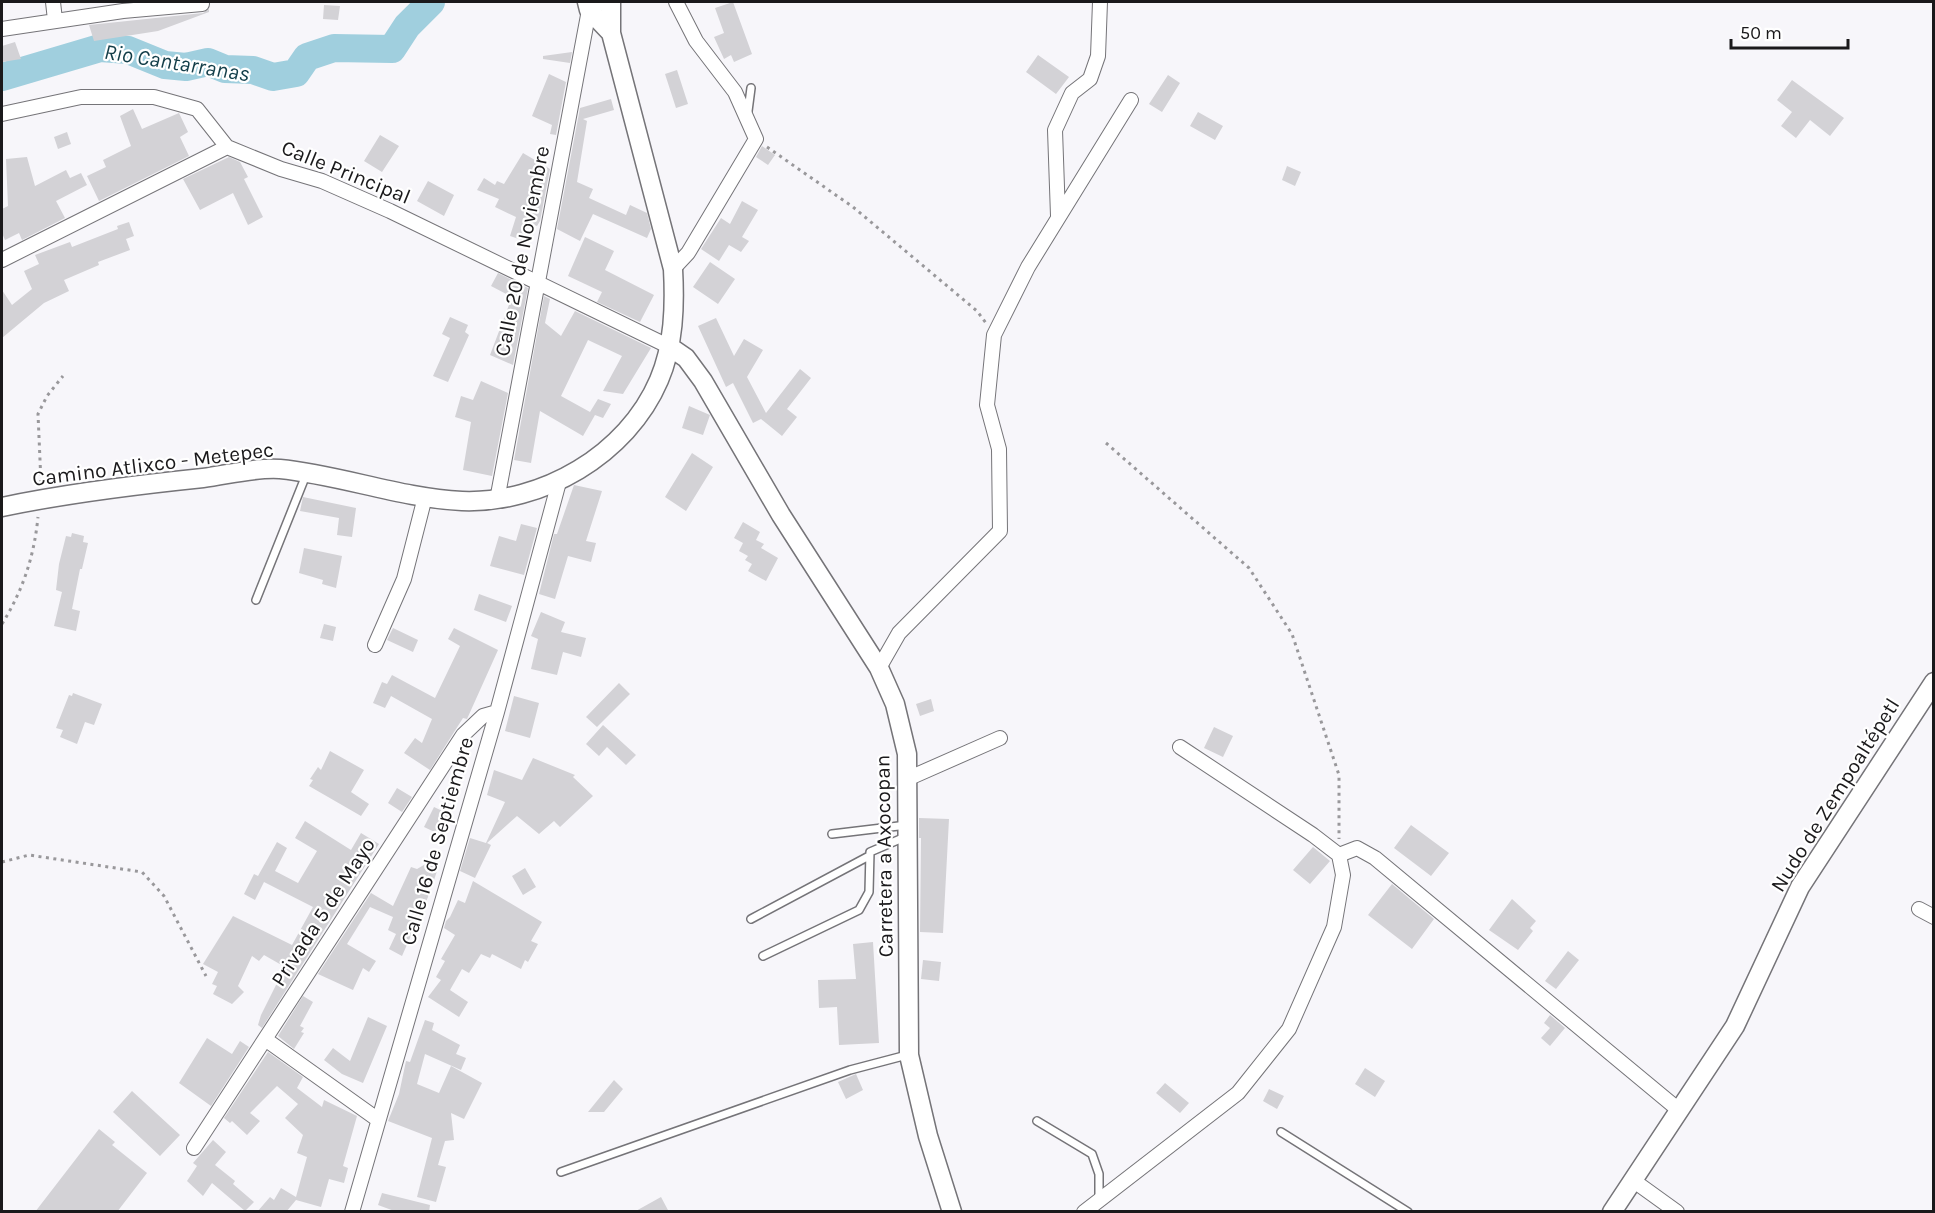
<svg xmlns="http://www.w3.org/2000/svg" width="1935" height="1213" font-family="Karla,sans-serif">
  <rect width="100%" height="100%" fill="#f7f6fa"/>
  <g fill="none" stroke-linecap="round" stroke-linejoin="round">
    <path stroke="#a0cfde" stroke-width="28" d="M2,77L100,48L128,50L165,65L186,67L208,62L225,69L253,70L273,77L296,73L307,57L334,48L392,49L407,26L431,2"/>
  </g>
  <path fill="#d3d2d6" d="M733,2L752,54L734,62L731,55L724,59L714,37L724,33L715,8Z
    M324,5L340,6L338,20L323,19Z
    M209,9V12L158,31L94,41L89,25L203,13Z
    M15,42L21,59L2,62V46Z
    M572,52L570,63L543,59V56Z
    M1038,55L1069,77L1056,94L1026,72Z
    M677,70L688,104L676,108L665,74Z
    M549,74L566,82L556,135L550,134L552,125L532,116Z
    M1168,75L1180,83L1162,112L1149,104Z
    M1792,80L1844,118L1830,136L1810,120L1796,138L1781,126L1792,112L1777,100Z
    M611,99L614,110L583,119L587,121L577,182L593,189L589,198L626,215L630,205L647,213L651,229L647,238L593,214L580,241L557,229L580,108Z
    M133,109L142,129L179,113L188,132L180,137L189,156L99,201L87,176L106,167L103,160L131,146L120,116Z
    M1198,112L1223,126L1215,140L1190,126Z
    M67,132L71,144L58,149L54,137Z
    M380,135L399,146L382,172L364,161Z
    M762,146L775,155L768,165L756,157Z
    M523,153L550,169L540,221L537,226L529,223L522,240L510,236L516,217L495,207L499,199L477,190L484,178L495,185L497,181L504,184Z
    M27,157L35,186L66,170L70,178L81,173L87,185L56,201L65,218L22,240L19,233L5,240L2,233V209L8,206L6,159Z
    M229,157L240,162L248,177L244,179L263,217L248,225L233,193L200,210L183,179Z
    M1287,166L1301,172L1295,186L1282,180Z
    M428,181L454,195L444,216L417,201Z
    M742,201L758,210L742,237L749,241L741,252L729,245L719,261L701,249L721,218L730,224Z
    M129,222L134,236L126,239L130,250L98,262L99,265L64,280L69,291L44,303L2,338V290L12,305L32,289L24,271L39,264L35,255L70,242L72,247L118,229L117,226Z
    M585,237L614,251L605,270L654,295L640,322L597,302L602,292L568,276Z
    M710,262L735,279L718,304L693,287Z
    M498,273L528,288L513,365L490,355L512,297L491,286Z
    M544,296L550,299L545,323L561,336L575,311L651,348L623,394L603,391L622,356L588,340L561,396L590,412L598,399L611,404L603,418L595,415L583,436L540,411L531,463L514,460Z
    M450,317L468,325L465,332L469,335L448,382L433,376L450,338L442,334Z
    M716,318L734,356L744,339L763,350L747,377L766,413L800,369L811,378L787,409L797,417L782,436L761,419L753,423L733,383L726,387L698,326Z
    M481,381L508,393L492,476L463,470L471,422L455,417L461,396L473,400Z
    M689,406L710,415L703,435L682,428Z
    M692,453L713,467L686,511L665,497Z
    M574,485L602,491L586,541L596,543L591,562L568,556L555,599L539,594L554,534H557Z
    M303,497L356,508L352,537L337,535L339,518L300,511Z
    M743,522L760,532L756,540L764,544L761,548L778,558L766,581L748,571L752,564L745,560L748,556L739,551L743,543L734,538Z
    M521,524L537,528L524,575L490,566L499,536L516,541Z
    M72,533L84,536L83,542L88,543L82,569H80L72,609L80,611L76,631L54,626L62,592L56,590L59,564L66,536L71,537Z
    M304,548L342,556L336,588L322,584L323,580L299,573Z
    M479,594L512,606L506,622L474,610Z
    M541,612L565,622L561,632L586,638L581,657L563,652L557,675L531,669L538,639L531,636Z
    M324,624L336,627L333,641L320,638Z
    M393,628L418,640L413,652L387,640Z
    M454,628L498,650L467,719L463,718L430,770L404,753L415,738L422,743L432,719L391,696L385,708L373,703L382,682L387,684L392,675L435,698L460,646L448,639Z
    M619,683L630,694L597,727L586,717Z
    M73,693L102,704L94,725L85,722L77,744L60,737L63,730L56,728L69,695L72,696Z
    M514,696L539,703L530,738L505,731Z
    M931,699L934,711L920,716L916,704Z
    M603,725L636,755L626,765L607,747L599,756L586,744Z
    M1214,727L1233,736L1223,757L1204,748Z
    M330,751L364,770L351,792L369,804L361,816L309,786L313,780L310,779L318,767L321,770Z
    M533,758L575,775L573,777L593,796L560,827L554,821L539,834L517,816L487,843L491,845L475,878L460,871L470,838L486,843L505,802L487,795L494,770L522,780Z
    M397,788L412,797L402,812L388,803Z
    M434,807L453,816L443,836L424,827Z
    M919,818L949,819L943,933L920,932L921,838H919Z
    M305,821L351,850L361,833L379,844L262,1028L258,1025L261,1015L285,967L264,955L259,961L252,956L238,986L244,992L232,1004L213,994L217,986L212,984L218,972L203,964L233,916L292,945L313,907L264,882L255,900L244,894L254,874L258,876L277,842L287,848L275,871L298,883L317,851L295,838Z
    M1411,825L1449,853L1431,876L1394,848Z
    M1313,847L1330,861L1310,884L1293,870Z
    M429,862L439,865L434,880L431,879L428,897L402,956L389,949L396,934L388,930L393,917L370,907L347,944L376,961L369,972L363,968L353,990L318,974L371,893L393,906L411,867L417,869Z
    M525,868L536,887L523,895L512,876Z
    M473,881L542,922L531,941L538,944L528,962L525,960L521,969L492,954L490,958L481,954L469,973L462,969L450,990L468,1002L459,1017L428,997L441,980L436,977L445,961L441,959L455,935L444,928L446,921L450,917L458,900L465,903Z
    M1392,884L1434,919L1412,949L1368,915Z
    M1512,899L1536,921L1530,928L1533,931L1518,950L1489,930Z
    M873,942L879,1043L839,1045L837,1007L819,1008L818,980L856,979L853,944Z
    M1568,951L1579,960L1556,989L1545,981Z
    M923,960L941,962L939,981L921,979Z
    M303,996L313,1002L300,1026L304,1028L301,1032L304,1033L294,1049L278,1036Z
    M1550,1015L1565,1028L1550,1046L1541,1038L1550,1028L1544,1023Z
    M368,1017L387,1026L363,1083L342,1074L324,1060L333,1048L350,1061Z
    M425,1020L434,1023L432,1030L460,1045L456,1054L466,1058L461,1070L425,1054L417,1084L439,1093L451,1066L482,1083L464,1119L451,1113L454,1140L445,1141L438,1165L446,1167L436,1202L417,1197L432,1138L388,1121L399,1094L406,1061L410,1062Z
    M207,1038L232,1054L240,1041L249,1047L211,1106L179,1083Z
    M268,1052L303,1077L297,1088L322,1107L324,1100L357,1116L343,1166L348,1168L344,1183L329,1179L321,1207L296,1200L286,1212H257L270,1197L274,1200L281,1188L296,1197L307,1157L297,1153L303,1135L285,1118L298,1104L277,1086L250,1113L260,1121L247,1135L232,1121L230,1123L224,1118Z
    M1365,1068L1385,1081L1375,1097L1355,1084Z
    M856,1074L863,1090L846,1099L838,1082Z
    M614,1080L623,1089L604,1112H588Z
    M1165,1083L1189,1103L1180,1113L1156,1093Z
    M1269,1089L1284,1096L1277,1109L1263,1101Z
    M132,1091L180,1135L160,1156L113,1112Z
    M99,1129L115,1142L112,1145L147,1173L117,1212H35Z
    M213,1140L226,1152L215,1165L235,1181L233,1184L254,1202L245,1211L212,1183L203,1196L187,1181L197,1166L193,1163Z
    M382,1193L430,1205L429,1212H397L378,1205Z
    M661,1197L669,1212H634Z"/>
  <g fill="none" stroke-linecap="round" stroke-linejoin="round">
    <defs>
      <path id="lane" d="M748,111L751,88
        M256,600L306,475
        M832,834L907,825
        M751,919L869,856
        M763,956L859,910L869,892L870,852L905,837
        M1037,1121L1092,1154L1099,1174V1199
        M1281,1132L1408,1212
        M561,1172L850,1070L907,1055"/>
      <path id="street" d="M53,2L55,20
        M2,29L123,11L202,4
        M2,114L81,97H154L197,109L227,147L281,169L322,181L390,211L670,347
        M1058,216L1055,130L1072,93L1090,79L1098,56L1100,2
        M2,260L227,147
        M673,269L688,253L756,139L735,92L696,41L676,2
        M497,500L589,10L603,2
        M375,645L404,579L425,497
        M879,668L899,633L1000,531L999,449L987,405L994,335L1028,267L1131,100
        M907,779L1000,738
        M1339,855L1357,848L1375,858L1680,1111
        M1919,909L1934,917
        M265,1039L377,1119
        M194,1148L463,735L483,716L497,712
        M1634,1181L1677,1212
        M352,1212L497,712L559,482
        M1084,1212L1238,1093L1289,1029L1334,927L1343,875L1339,855L1313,835L1180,747"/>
      <path id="secondary" d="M587,2L589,10L611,33
        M670,347L686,358L703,381L781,515L879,668L895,704L907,754L909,1055L928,1136L952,1212
        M2,507C68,493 135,485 203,478C227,475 256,467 280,469C341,475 400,498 462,501C542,504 627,455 659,380C674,345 675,306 673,269L611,33V2
        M1612,1212L1735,1026L1800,887L1934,682"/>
    </defs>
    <use href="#lane" stroke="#757478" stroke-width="10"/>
    <use href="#street" stroke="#757478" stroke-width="16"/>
    <use href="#secondary" stroke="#757478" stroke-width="21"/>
    <path stroke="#99989b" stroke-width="3" stroke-dasharray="3 4.5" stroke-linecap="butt" d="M767,147L853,207L977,311L986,323
      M1106,443L1249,568L1292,634L1339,775V839
      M41,483L38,414L47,396L63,376
      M2,624C23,590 34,557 38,517
      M2,862L29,855L142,872L164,896L206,976"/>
    <use href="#lane" stroke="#fff" stroke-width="7"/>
    <use href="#street" stroke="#fff" stroke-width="14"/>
    <use href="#secondary" stroke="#fff" stroke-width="18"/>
  </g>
  <g text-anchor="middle" stroke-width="4.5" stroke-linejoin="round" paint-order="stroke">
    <g font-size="21" fill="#1a191b" stroke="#fff">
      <text transform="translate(346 172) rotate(22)" y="7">Calle Principal</text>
      <text transform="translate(522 251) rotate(-79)" y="7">Calle 20 de Noviembre</text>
      <text transform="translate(153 464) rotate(-7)" y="7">Camino Atlixco - Metepec</text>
      <text transform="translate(1835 795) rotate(-58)" y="7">Nudo de Zempoaltépetl</text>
      <text transform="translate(437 841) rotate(-74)" y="7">Calle 16 de Septiembre</text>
      <text transform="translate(884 856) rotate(-91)" y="7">Carretera a Axocopan</text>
      <text transform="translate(323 912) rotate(-57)" y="7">Privada 5 de Mayo</text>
    </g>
    <g font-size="22" font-style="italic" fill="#133e49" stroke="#fff">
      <text transform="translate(177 62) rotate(9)" y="8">Rio Cantarranas</text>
    </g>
  </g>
  <rect width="1935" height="1213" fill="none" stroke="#1a191b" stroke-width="6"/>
  <path d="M1731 39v9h117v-9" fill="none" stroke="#1a191b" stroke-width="3"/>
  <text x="1740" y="39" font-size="18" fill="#1a191b" stroke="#ffffff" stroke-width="4.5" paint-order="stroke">50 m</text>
</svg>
